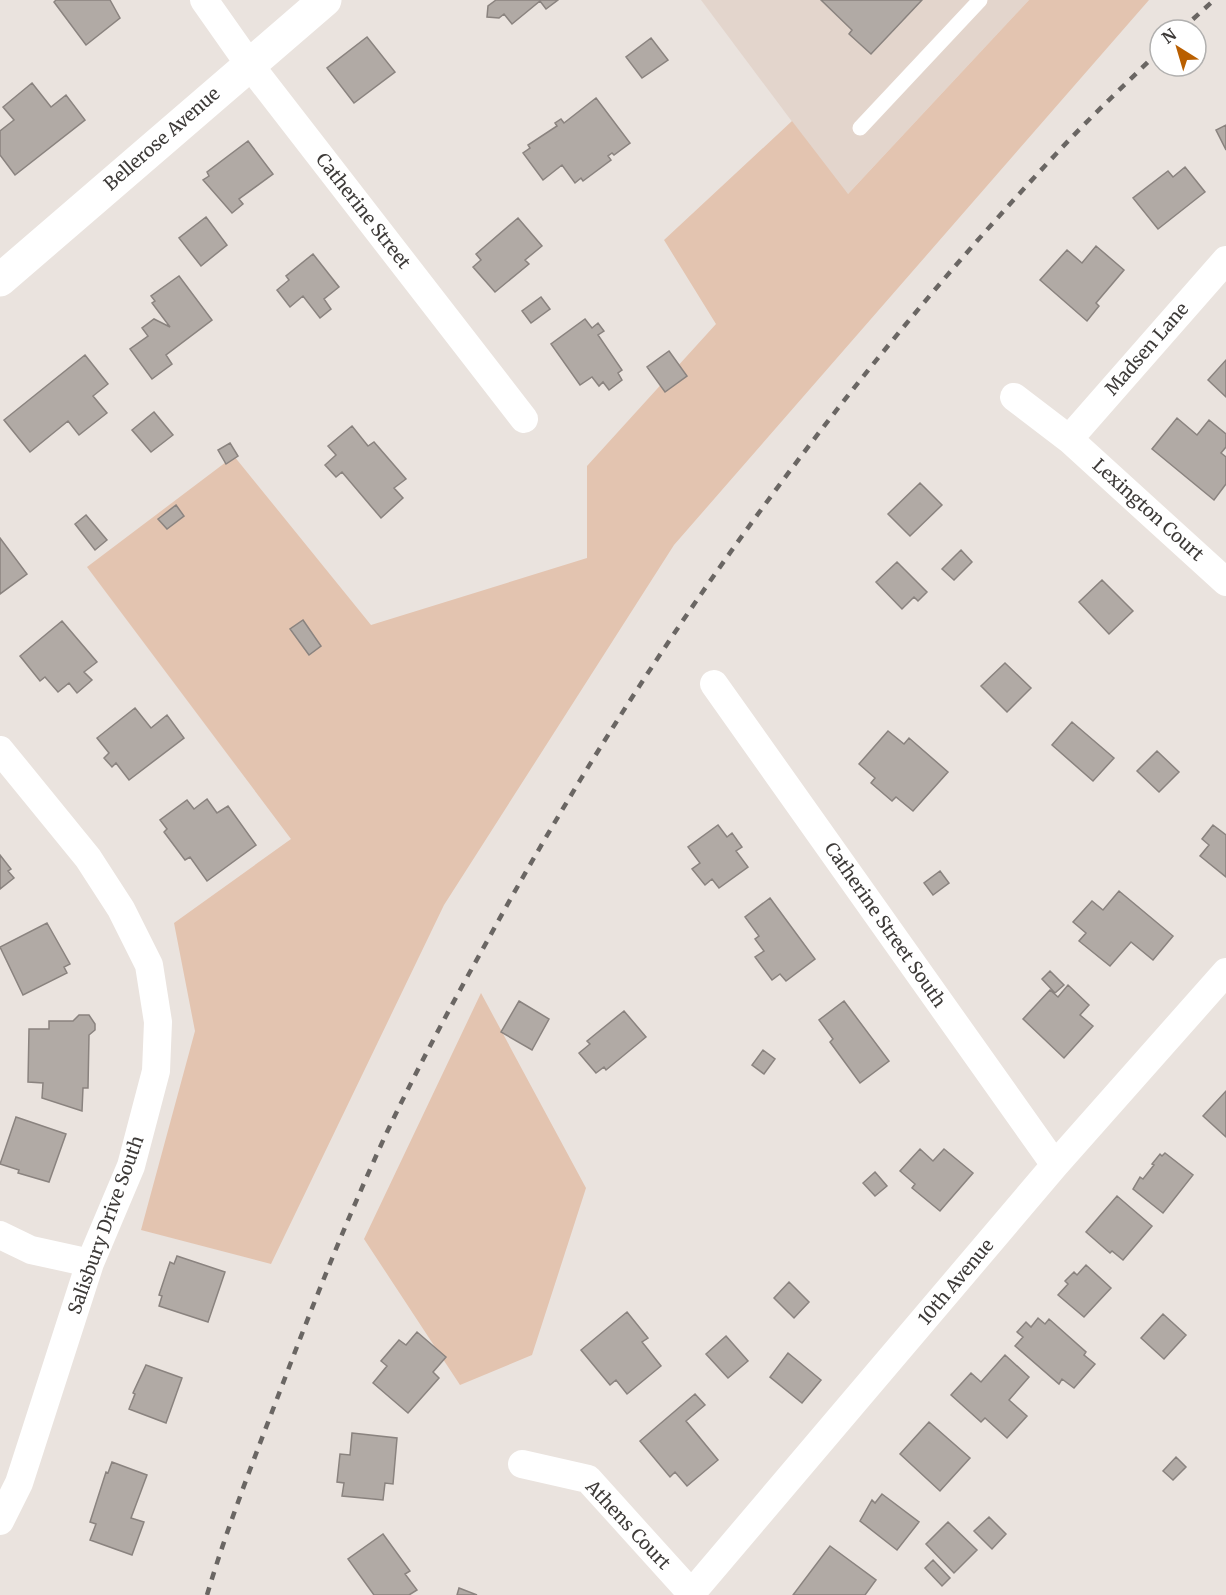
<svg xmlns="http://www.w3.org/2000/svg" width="1226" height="1595" font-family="Merriweather,serif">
  <rect width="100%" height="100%" fill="#eae3de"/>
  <path fill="#e3d5cc" d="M701,0H1029L847,195Z"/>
  <path fill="#e3c4b0" d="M1029,0H1149L674,545L444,905L271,1264L141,1230L195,1031L174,923L291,839L87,567L234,456L371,625L587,558V466L716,324L664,240L792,121L848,194Z
    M481,993L586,1188L532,1355L460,1385L364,1239Z"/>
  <path fill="#b1aaa5" stroke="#8a837f" stroke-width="1.5" d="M56,0H110L120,18L86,45L54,2Z
    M496,0H558L546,9L540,1L512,24L504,14L499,18L487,17L488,6Z
    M821,0H922L871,54L849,34L852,30Z
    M367,37L395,72L354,103L327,68Z
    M651,38L668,60L642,78L626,57Z
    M32,83L51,107L66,95L85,120L15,175L0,155V131L14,120L3,107Z
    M596,98L630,143L614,155L612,153L608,156L611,160L583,181L581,178L575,183L562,165L543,180L523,153L530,148L528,145L557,126L555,123L561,119L564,123Z
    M1226,125V150L1216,130Z
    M248,141L273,174L239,199L243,204L232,213L203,180L209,176L207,172Z
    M1185,167L1205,192L1158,229L1133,198L1168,171L1173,177Z
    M206,217L227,245L201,266L179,238Z
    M518,218L542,246L525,260L529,264L495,292L473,267L481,260L476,254Z
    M1096,246L1124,270L1096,303L1099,306L1087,321L1040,280L1067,250L1082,263Z
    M313,254L339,287L324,299L331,309L320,318L303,296L290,307L277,290L289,280L286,276Z
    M179,276L212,320L166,355L172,364L152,379L130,349L148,336L142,328L154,319L170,327L152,303L155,301L151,296Z
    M541,297L550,309L531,323L522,311Z
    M585,319L592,328L598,323L604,331L598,335L622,370L618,373L622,380L609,390L603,382L599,386L592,377L580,385L551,344Z
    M669,351L687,376L665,392L647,367Z
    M85,355L108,384L93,396L107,413L79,435L68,421L30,452L4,420Z
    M1226,360V397L1208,380Z
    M154,412L173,435L151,452L132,430Z
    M1177,418L1197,435L1209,420L1226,434V447L1221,453L1226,457V484L1214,500L1152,449Z
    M352,426L368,446L374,442L406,479L394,488L403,498L381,518L342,472L336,477L325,465L336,455L328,446Z
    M230,443L238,456L226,464L218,450Z
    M920,483L942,505L910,536L888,514Z
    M176,505L184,516L167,529L158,519Z
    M86,515L107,540L95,550L75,524Z
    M0,538L27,574L0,594Z
    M961,550L972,562L954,580L942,569Z
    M897,562L927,592L918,601L914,597L902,609L876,582Z
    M1102,580L1133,611L1109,634L1079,602Z
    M303,620L321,646L309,655L290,629Z
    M62,621L97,662L84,672L92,680L77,693L69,683L58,692L45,677L40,681L20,656Z
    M1005,663L1031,688L1007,712L981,686Z
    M135,708L151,728L167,715L184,738L129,780L116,763L112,767L104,758L109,753L97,738Z
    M1072,722L1114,758L1093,781L1052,745Z
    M888,731L904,744L909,738L948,772L913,811L896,797L892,801L871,783L875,778L859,764Z
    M1157,751L1179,772L1159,792L1137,771Z
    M207,799L217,813L228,806L256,845L207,881L190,857L185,860L164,832L167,829L160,820L187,800L194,809Z
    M718,825L727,837L732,833L742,847L736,851L748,867L719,888L712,879L705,885L692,869L700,863L688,847Z
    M1213,825L1226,835V877L1200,856L1209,845L1202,839Z
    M0,855L11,869L8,871L14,878L0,889Z
    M940,871L949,883L933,895L924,883Z
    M1119,891L1173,936L1153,960L1131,942L1110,966L1079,941L1086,933L1073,922L1092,901L1103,910Z
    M770,898L815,959L786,981L780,974L772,980L755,957L764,951L755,939L759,936L745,917Z
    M47,923L70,964L64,967L67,973L23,995L0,947Z
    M1050,971L1064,985L1055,993L1042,979Z
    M1068,985L1089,1005L1080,1015L1093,1026L1064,1058L1023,1019L1050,990L1058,997Z
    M519,1001L549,1019L532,1050L501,1032Z
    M844,1001L889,1061L860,1083L830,1042L833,1039L819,1020Z
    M624,1011L646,1037L606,1070L604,1067L596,1073L579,1053L590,1044L587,1041Z
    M79,1015H89L95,1024V1030L89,1035L88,1088H83L82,1111L42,1098L43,1083L28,1082L29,1029H49V1021H73Z
    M763,1050L775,1059L764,1074L752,1065Z
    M1226,1091V1137L1203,1116Z
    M16,1117L66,1134L49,1182L18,1173L19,1170L0,1164Z
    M920,1149L933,1161L944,1149L973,1173L940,1211L912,1188L915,1184L900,1171Z
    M1165,1153L1193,1175L1163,1213L1133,1189L1140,1177L1143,1179L1154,1165L1152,1164L1160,1154L1162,1156Z
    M875,1172L887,1186L875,1196L863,1183Z
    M1117,1196L1152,1226L1123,1260L1112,1251L1110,1253L1086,1232Z
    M177,1256L225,1272L208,1322L159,1306L162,1296L159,1295L170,1262L174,1264Z
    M1086,1265L1111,1288L1084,1317L1058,1295L1068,1284L1065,1281L1074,1272L1077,1275Z
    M789,1282L809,1302L794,1318L774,1298Z
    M627,1312L648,1338L642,1342L661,1366L627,1394L616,1380L610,1385L581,1350Z
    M1163,1314L1186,1335L1164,1359L1141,1338Z
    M1038,1318L1045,1324L1049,1319L1086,1352L1084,1355L1095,1364L1074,1388L1062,1379L1059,1384L1015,1346L1023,1337L1017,1332L1026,1322L1031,1327Z
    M417,1332L446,1357L433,1372L439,1378L408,1413L373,1383L387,1366L381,1361L399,1340L406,1345Z
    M726,1336L748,1361L728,1378L706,1354Z
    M788,1353L821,1380L802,1403L770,1377Z
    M1005,1355L1029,1377L1009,1400L1027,1416L1007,1438L985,1418L981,1422L951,1395L971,1373L981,1382Z
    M146,1365L182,1378L166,1423L129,1409L135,1394L133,1393Z
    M695,1394L705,1405L686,1421L718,1460L687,1486L675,1472L670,1477L640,1441Z
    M929,1422L970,1458L940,1491L900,1454Z
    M352,1433L397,1438L393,1484L385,1483L383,1500L342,1496L344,1483L337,1482L340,1454L350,1455Z
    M1176,1457L1186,1467L1173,1480L1163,1471Z
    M112,1462L147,1475L131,1518L144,1522L132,1555L90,1540L96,1524L90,1522L106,1472L108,1473Z
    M882,1494L919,1522L897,1550L860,1521L872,1500L875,1503Z
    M989,1517L1006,1534L992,1549L974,1531Z
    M948,1522L977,1550L954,1573L926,1544Z
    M383,1534L410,1571L405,1574L417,1590L409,1595H374L348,1559Z
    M830,1546L876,1580L865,1595H793Z
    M933,1560L950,1578L942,1586L925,1568Z
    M459,1588L477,1595H457Z"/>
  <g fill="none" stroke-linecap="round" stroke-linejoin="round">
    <path stroke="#fff" stroke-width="15" d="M860,128L980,0"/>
    <path stroke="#fff" stroke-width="28" d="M204,0L249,64L524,419
      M1014,397L1069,439L1226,582
      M1069,439L1226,260
      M714,684L1055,1165
      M0,750L88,858L121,909L149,965L158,1022L156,1071L131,1166L90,1263L19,1483L0,1521
      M0,1235L31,1250L90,1263
      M522,1464L588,1479L691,1593
      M690,1595L1055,1165L1226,972"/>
    <path stroke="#fff" stroke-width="33" d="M0,280L325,0"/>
    <path stroke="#6a6663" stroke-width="4.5" stroke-dasharray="8 8" stroke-linecap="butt" d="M1181,30L1214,0
      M207,1595C230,1518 260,1444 288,1370C319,1289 351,1210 387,1132C419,1065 454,1000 490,936C645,653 835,390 1056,154C1089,118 1125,85 1160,50"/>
  </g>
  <g text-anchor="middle" stroke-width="5" stroke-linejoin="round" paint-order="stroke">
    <g font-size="18" fill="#3d3a38" stroke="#fff">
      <text transform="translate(162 139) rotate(-41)" y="6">Bellerose Avenue</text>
      <text transform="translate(363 211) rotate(52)" y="6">Catherine Street</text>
      <text transform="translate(1147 349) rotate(-49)" y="6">Madsen Lane</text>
      <text transform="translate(1148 510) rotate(42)" y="6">Lexington Court</text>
      <text transform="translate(885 925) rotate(55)" y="6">Catherine Street South</text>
      <text transform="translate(106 1225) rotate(-70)" y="6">Salisbury Drive South</text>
      <text transform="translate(956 1282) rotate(-50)" y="6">10th Avenue</text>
      <text transform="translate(628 1525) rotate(47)" y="6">Athens Court</text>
    </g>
  </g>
  <g transform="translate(1178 48) rotate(323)"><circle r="28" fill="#ffffff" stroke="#b1b0af" stroke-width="1.5"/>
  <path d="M0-4.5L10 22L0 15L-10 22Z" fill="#b95f00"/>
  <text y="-9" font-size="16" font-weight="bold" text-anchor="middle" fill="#3d3a38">N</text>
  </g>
</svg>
